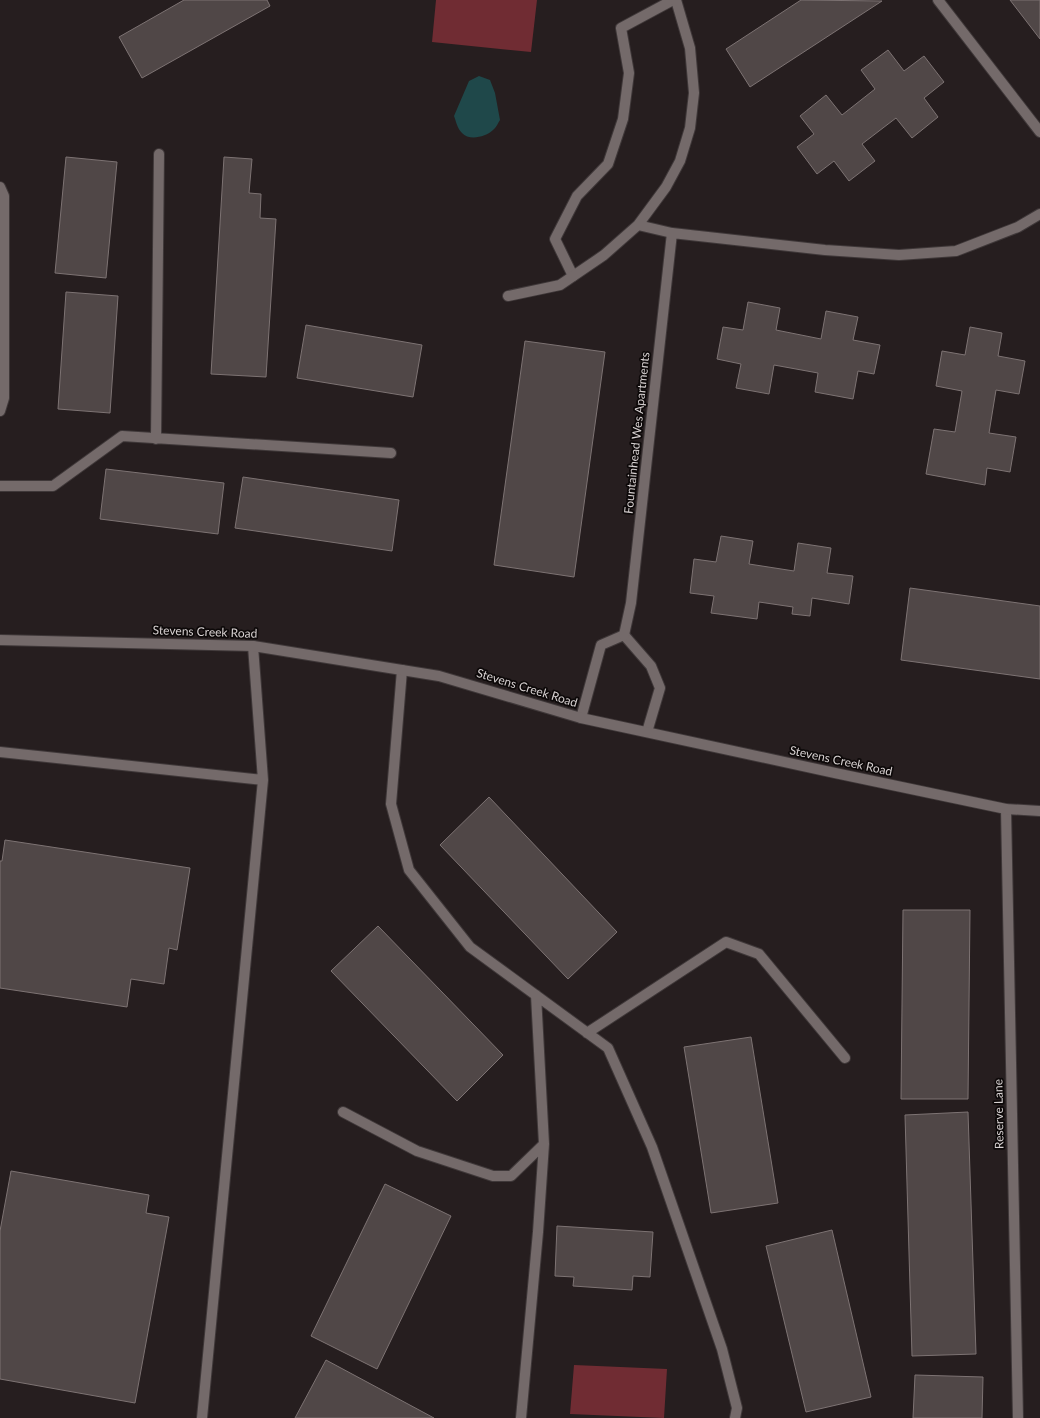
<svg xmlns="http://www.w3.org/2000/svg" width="1040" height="1418" font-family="Lato,sans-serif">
  <rect width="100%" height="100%" fill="#261e1f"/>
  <path fill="#702c33" d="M436,0H537L531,52L432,42Z
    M574,1365L667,1369L664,1418L570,1414Z"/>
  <path fill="#1f484a" d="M479,76L490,80L495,93L500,120C498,123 496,128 493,130C486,137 469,141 462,133C457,128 456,121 454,116L469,81Z"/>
  <path fill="#504747" stroke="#7d7373" d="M184,0H267L270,6L142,78L119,37Z
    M801,0L882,1L750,87L726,49Z
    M1010,0H1040V39Z
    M888,50L904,71L924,56L944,82L924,98L938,117L912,138L896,118L862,144L875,161L849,181L834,161L817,174L797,147L814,134L800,116L826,95L842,115L875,89L861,70Z
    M66,157L117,162L106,278L55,273Z
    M224,157L252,159L249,193L261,194L260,218L276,219L266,377L211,374Z
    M66,292L118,296L110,413L58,409Z
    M748,302L780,308L776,330L821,339L826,311L858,317L853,340L880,345L874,374L858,371L853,399L815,392L818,373L774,365L769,394L736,388L741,364L717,359L723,327L743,330Z
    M306,325L422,345L413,397L297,378Z
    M970,327L1002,333L998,356L1025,361L1019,394L996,390L989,433L1016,437L1010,472L987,468L985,485L926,474L934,429L955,432L962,391L936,386L942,351L965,355Z
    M525,341L605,352L574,577L494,565Z
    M106,469L224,483L218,534L100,519Z
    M243,477L399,500L392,551L235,528Z
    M721,536L753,541L749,564L794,571L798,543L831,548L827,573L853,576L849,604L812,598L810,616L792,614L793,607L759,602L757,619L711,613L714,596L690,593L694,559L716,562Z
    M910,588L1040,606V679L901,660Z
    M489,797L617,932L568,979L440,845Z
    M5,840L190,868L177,950L169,948L164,984L131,979L127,1007L0,988V861H2Z
    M903,910H970L968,1099H901Z
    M378,926L503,1055L457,1101L331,971Z
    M751,1037L778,1203L711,1213L684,1047Z
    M968,1112L976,1354L912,1356L905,1115Z
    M11,1171L149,1195L146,1213L169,1217L135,1403L0,1379V1231Z
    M385,1184L451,1216L377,1369L311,1336Z
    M557,1226L653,1232L650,1277L633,1276L632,1290L573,1286L574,1277L555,1276Z
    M832,1230L871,1397L806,1412L766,1246Z
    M326,1360L434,1418H295Z
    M915,1375L983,1377L982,1418H913Z"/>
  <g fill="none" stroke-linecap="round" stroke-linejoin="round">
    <defs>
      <path id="lane" d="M938,0L1040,132
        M573,276L555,239L577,196L608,164L623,119L629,73L621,28L673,0
        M156,439L159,154
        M0,486H53L122,436L391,453
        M402,670L391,804L409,870L470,947L608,1048L652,1147L722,1349L737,1408L735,1418
        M581,718L601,645L624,635L651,666L660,688L647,732
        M0,752L263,780
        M587,1033L726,942L759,954L845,1058
        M343,1112L417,1151L493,1176H511L544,1144
        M202,1418L263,780L253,646
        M521,1418L538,1232L544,1144L536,995"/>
      <path id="street" d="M0,187L4,196V398L0,411
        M638,225L672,233L825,250L899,255L956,251L1018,227L1040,214
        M508,296L560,285L604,255L638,225L666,187L680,161L690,128L694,93L690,48L676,0
        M624,635L631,603L672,233
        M1006,809L1018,1418"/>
      <path id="secondary" d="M0,640L253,646L439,676L581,718L835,773L1006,809L1040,811"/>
    </defs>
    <use href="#lane" stroke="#3f3839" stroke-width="12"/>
    <use href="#street" stroke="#3f3839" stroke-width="12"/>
    <use href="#secondary" stroke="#3f3839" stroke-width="12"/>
    <use href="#lane" stroke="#746a6a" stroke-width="10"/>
    <use href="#street" stroke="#746a6a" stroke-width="10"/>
    <use href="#secondary" stroke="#746a6a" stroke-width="10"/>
  </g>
  <g text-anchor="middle" stroke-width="3.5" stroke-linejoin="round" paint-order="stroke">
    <g font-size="12" fill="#d7d1d1" stroke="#0d0909">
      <text transform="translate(637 433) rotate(-84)" y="4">Fountainhead Wes Apartments</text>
      <text transform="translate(205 632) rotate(2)" y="4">Stevens Creek Road</text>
      <text transform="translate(527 688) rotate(17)" y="4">Stevens Creek Road</text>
      <text transform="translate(841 761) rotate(12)" y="4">Stevens Creek Road</text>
      <text transform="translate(999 1114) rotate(-91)" y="4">Reserve Lane</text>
    </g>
  </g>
</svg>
